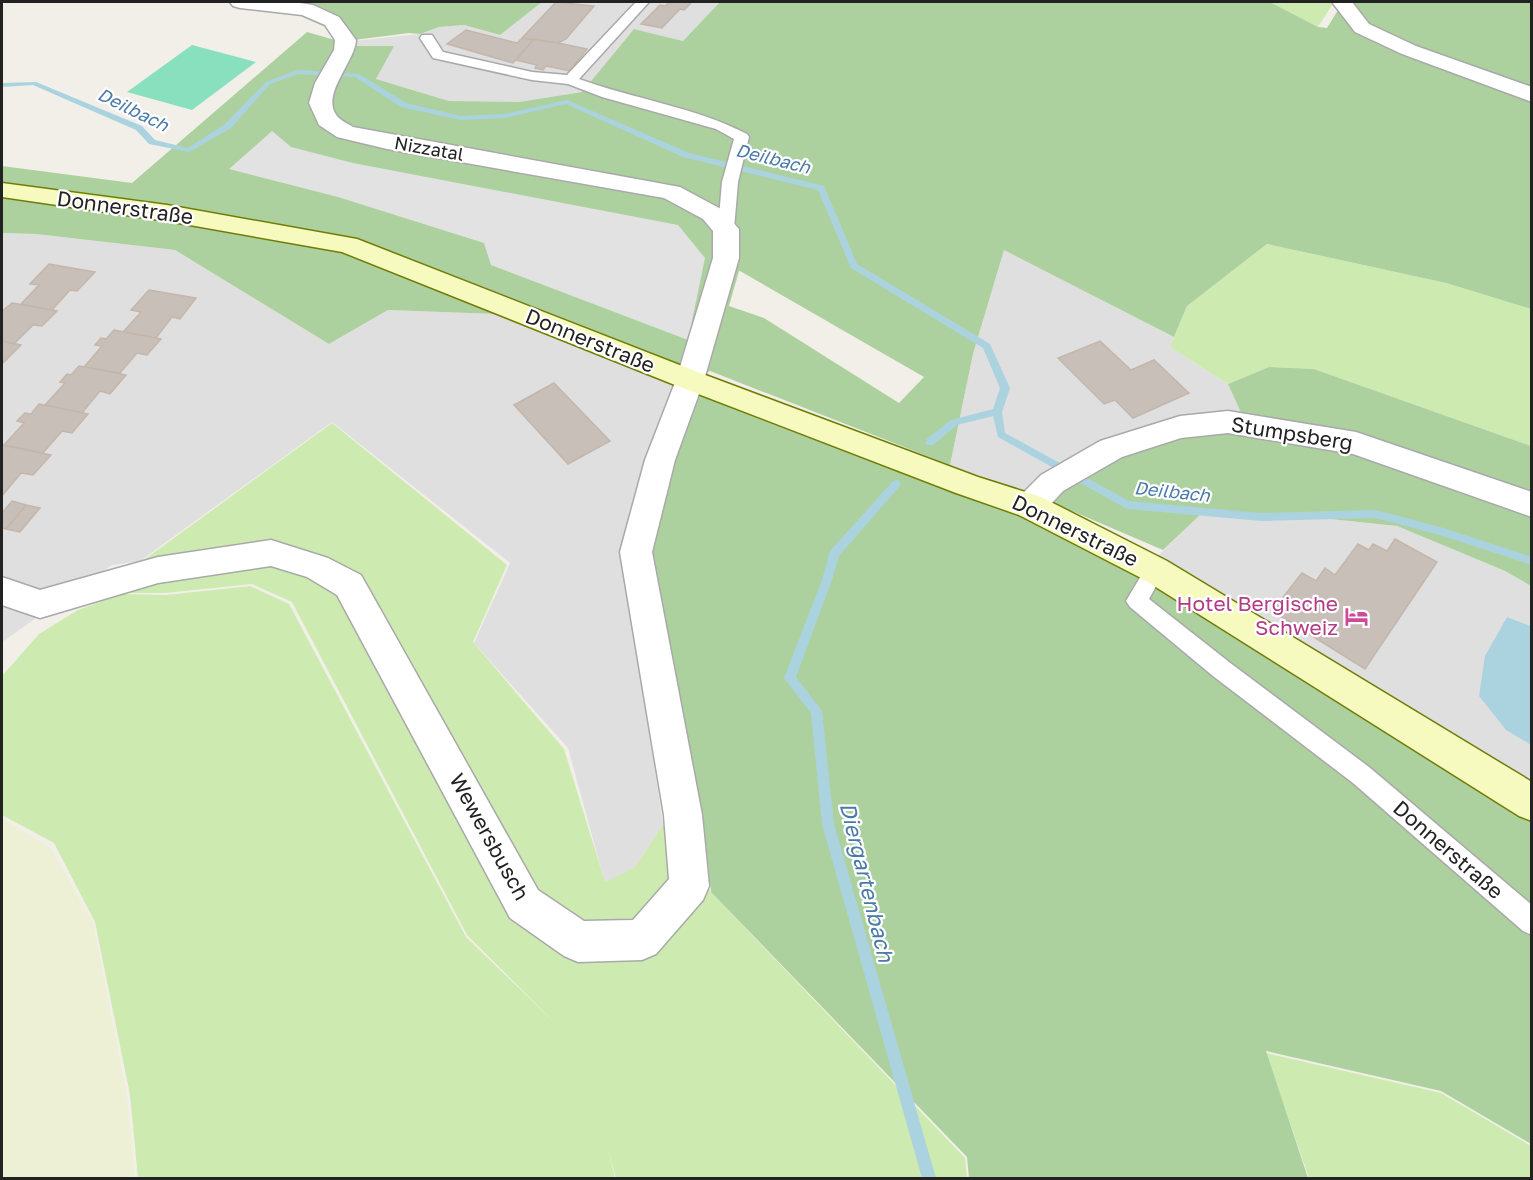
<svg xmlns="http://www.w3.org/2000/svg" width="1533" height="1180" font-family="'Golos Text',sans-serif">
  <rect width="100%" height="100%" fill="#f2efe9"/>
  <path fill="#e0dfdf" d="M542,2H720L683,41L634,29L582,92L519,102L449,101L376,79L393,46H356L354,41L420,34L439,27L464,25L500,35Z
    M2,233L36,234L175,250L329,344L388,310L496,314L679,384L623,558L663,825L635,867L605,883L568,748L474,643L510,563L332,422L140,561L112,565L2,642Z
    M1004,250L1174,337L1170,347L1228,384L1243,417L1025,494L950,465L973,354Z
    M1201,513L1302,516L1397,526L1505,571L1531,586V626L1506,617V730L1531,745V816L1142,572Z"/>
  <path fill="#eef0d5" d="M2,818L51,848L93,923L127,1096L135,1178H2Z"/>
  <path fill="#cdebb0" d="M1270,2H1334L1318,27Z
    M1267,244L1446,283L1531,309V446L1314,369L1269,367L1228,384L1170,347L1187,306Z
    M332,423L507,565L473,642L564,749L605,882L635,867L663,825L711,892L965,1158L967,1178H616L608,1150L615,1178H138L130,1095L95,922L54,843L2,815V676L39,634L78,610L122,594L166,595L250,586L289,604L466,937L557,1025L467,935L292,602L252,584L165,593H124L141,562Z
    M1266,1053L1441,1093L1531,1146V1178H1309Z"/>
  <path fill="#add19e" fill-rule="evenodd" d="M264,2H542L500,35L464,25L439,27L420,34L409,33L354,40L311,8Z
    M720,2H1270L1318,27L1327,28L1343,2H1531V309L1446,283L1267,244L1187,306L1174,337L1004,250L973,354L950,465L710,371L679,384L496,314L388,310L329,344L175,250L36,234L2,233V166L132,183L307,32L356,46H394L376,79L449,101L519,102L582,92L634,29L683,41ZM739,271H740L924,377L899,403L764,318L729,306Z
    M1269,367L1314,369L1531,446V586L1505,571L1397,526L1302,516L1202,513L1163,550L1044,499L1109,455L1243,417L1228,384Z
    M697,391L1033,516L1142,572L1531,816V1144L1441,1091L1266,1051L1308,1178H969L967,1157L711,892L704,824L651,556L670,459Z"/>
  <path fill="#88e0be" d="M192,45L256,62L192,110L127,92Z"/>
  <path fill="#e2e2e2" d="M272,131L291,147L353,163L678,225L705,258L688,340L491,265L484,243L338,197L229,169Z"/>
  <path fill="#aad3df" d="M1507,617L1531,626V745L1506,730L1479,696L1485,656Z"/>
  <g fill="none" stroke-linecap="round" stroke-linejoin="round">
    <path fill="#aad3df" fill-rule="evenodd" d="M297,70L359,74L406,103L461,116L505,114L567,100L689,153L824,186L857,264L990,344L1010,388L1002,412L1005,433L1129,501L1261,513L1376,510L1440,527L1532,557V565L1440,535L1376,518L1261,521L1127,509L998,437L993,416L957,425L933,445H927L925,442L927,439L951,420L993,409L1000,388L983,348L851,268L818,190L683,157L566,104L505,118L461,120L401,107L355,77L298,74L270,84L231,128L189,152L149,144L136,130L33,85L2,87V83L36,82L142,126L155,140L188,148L225,124L266,82Z
      M896,480L899,481L901,484L899,487L839,556L832,580L796,677L822,711L834,824L936,1178H922L822,824L811,713L784,678L822,580L830,551L893,481Z"/>
  </g>
  <path fill="#c7bfb8" stroke="#c4b6ab" stroke-width="1.5" d="M556,2L594,6L566,39L558,43L522,38Z
    M670,2H692L684,10L680,9L662,28L641,24L660,5L665,6Z
    M466,30L517,43L522,38L533,40L513,63L447,44Z
    M534,39L558,43L587,49L570,71L546,66L543,70L535,68L537,65L516,60Z
    M49,264L95,272L77,291L70,290L52,310L21,304L39,285L30,284Z
    M149,290L196,298L180,319L172,317L156,338L123,332L141,312L131,310Z
    M12,303L52,310L57,311L42,326L33,325L14,344L2,341V311Z
    M114,330L156,338L161,339L147,355L137,353L120,373L84,367L102,346L95,345L101,338L106,339Z
    M2,341L21,345L3,363H2Z
    M1100,341L1131,370L1154,360L1189,393L1133,418L1115,400L1104,404L1058,358Z
    M79,366L126,375L110,394L100,391L82,413L45,405L65,383L60,382L67,374L71,375Z
    M554,383L610,441L568,464L514,405Z
    M39,404L88,414L72,433L62,431L43,453L4,445L24,423L17,421L25,413L31,414Z
    M2,445L51,455L33,475L21,473L2,496Z
    M12,501L26,505L6,529L2,528V513Z
    M26,505L40,508L20,532L6,529Z
    M1395,539L1437,562L1365,669L1272,611L1302,573L1316,581L1325,568L1335,575L1358,544L1369,550L1373,544L1387,551Z"/>
  <g fill="none" stroke-linecap="round" stroke-linejoin="round">
    <defs>
      <path id="lane" d="M636,2H649L579,79C634,99 695,107 747,134L749,137L738,182L734,229L732,233L726,234L718,229L722,182L734,139L716,129L602,97L568,84L532,80L433,58L420,38L422,35H432L443,52L532,72L567,75Z
        M1155,562L1162,564L1165,570L1149,599L1229,662L1369,767L1532,905V935L1523,931L1353,783L1213,676L1130,607L1126,601L1148,564Z"/>
      <path id="street" d="M230,2H293L313,5L339,17L356,40C355,62 320,95 337,116C340,120 348,124 353,127L680,187L721,209L739,229V258L704,380L675,460L652,552L702,815L709,886L703,900L656,954L642,960L578,962L564,956L510,918L337,595L307,577L271,566L158,583L40,618L2,605V577L40,590L158,557L271,540L328,558L361,575L538,890L584,921L633,920L669,879L664,815L620,552L645,460L676,380L713,258V231L703,219L664,198L387,149L337,137L319,125L309,103L315,83L334,50L335,40L325,25L302,15L240,8L233,6Z
        M1332,2H1352L1369,24L1416,46L1532,87V102L1402,54L1355,32Z
        M1228,411L1356,432L1532,492V517L1353,454L1228,433L1181,438L1122,457L1063,491L1041,515L1030,518L1019,515L1014,506L1019,497L1041,475L1100,441L1180,416Z"/>
      <path id="secondary" d="M2,183L167,205L357,239L700,373L978,477L1041,497L1167,561L1532,782V821L1519,816L1143,579L1019,515L956,493L680,387L342,252L167,221L2,197Z"/>
    </defs>
    <use href="#lane" stroke="#a9a9a9" stroke-width="3"/>
    <use href="#street" stroke="#a9a9a9" stroke-width="3"/>
    <use href="#secondary" stroke="#707d05" stroke-width="3"/>
    <use href="#lane" fill="#fff" fill-rule="evenodd"/>
    <use href="#street" fill="#fff" fill-rule="evenodd"/>
    <use href="#secondary" fill="#f7fabf" fill-rule="evenodd"/>
  </g>
  <defs>
    <symbol id="hotel-bare" viewBox="-9 -9 18 18"><path d="M-6-4.5h1.5V1H6V5H4.5V3h-9V5H-6ZM-4 0a1.8 1.8 0 1 1 3.6 0ZM.5 0V-2.5h3Q6-2.5 6 0Z" fill="#d1479c" stroke="#fff" stroke-width="2.5" paint-order="stroke"/></symbol>
  </defs>
  <g fill-rule="evenodd">
    <use href="#hotel-bare" x="1340" y="600" width="33" height="33"/>
  </g>
  <g text-anchor="middle" stroke-width="4.5" stroke-linejoin="round" paint-order="stroke">
    <g font-size="18" font-style="italic" fill="#4a7aab" stroke="#fff">
      <text transform="translate(133 110) rotate(26)" y="6">Deilbach</text>
      <text transform="translate(773 159) rotate(14)" y="6">Deilbach</text>
      <text transform="translate(1172 492) rotate(6)" y="6">Deilbach</text>
    </g>
    <g font-size="18" fill="#222" stroke="#fff">
      <text transform="translate(429 149) rotate(10)" y="6">Nizzatal</text>
    </g>
    <g font-size="21" fill="#222" stroke="#fff">
      <text transform="translate(125 208) rotate(8)" y="7">Donnerstraße</text>
      <text transform="translate(590 341) rotate(22)" y="7">Donnerstraße</text>
      <text transform="translate(1292 434) rotate(9)" y="7">Stumpsberg</text>
      <text transform="translate(1075 531) rotate(26)" y="7">Donnerstraße</text>
      <text transform="translate(489 837) rotate(61)" y="7">Wewersbusch</text>
      <text transform="translate(1448 850) rotate(41)" y="7">Donnerstraße</text>
    </g>
    <g font-size="21" fill="#b23c85" stroke="#fff" text-anchor="end">
      <text x="1338" y="611">Hotel Bergische<tspan x="1338" dy="24">Schweiz</tspan></text>
    </g>
    <g font-size="22" font-style="italic" fill="#4a7aab" stroke="#fff">
      <text transform="translate(867 882) rotate(76)" y="8">Diergartenbach</text>
    </g>
  </g>
  <rect width="1533" height="1180" fill="none" stroke="#222222" stroke-width="6"/>
</svg>
